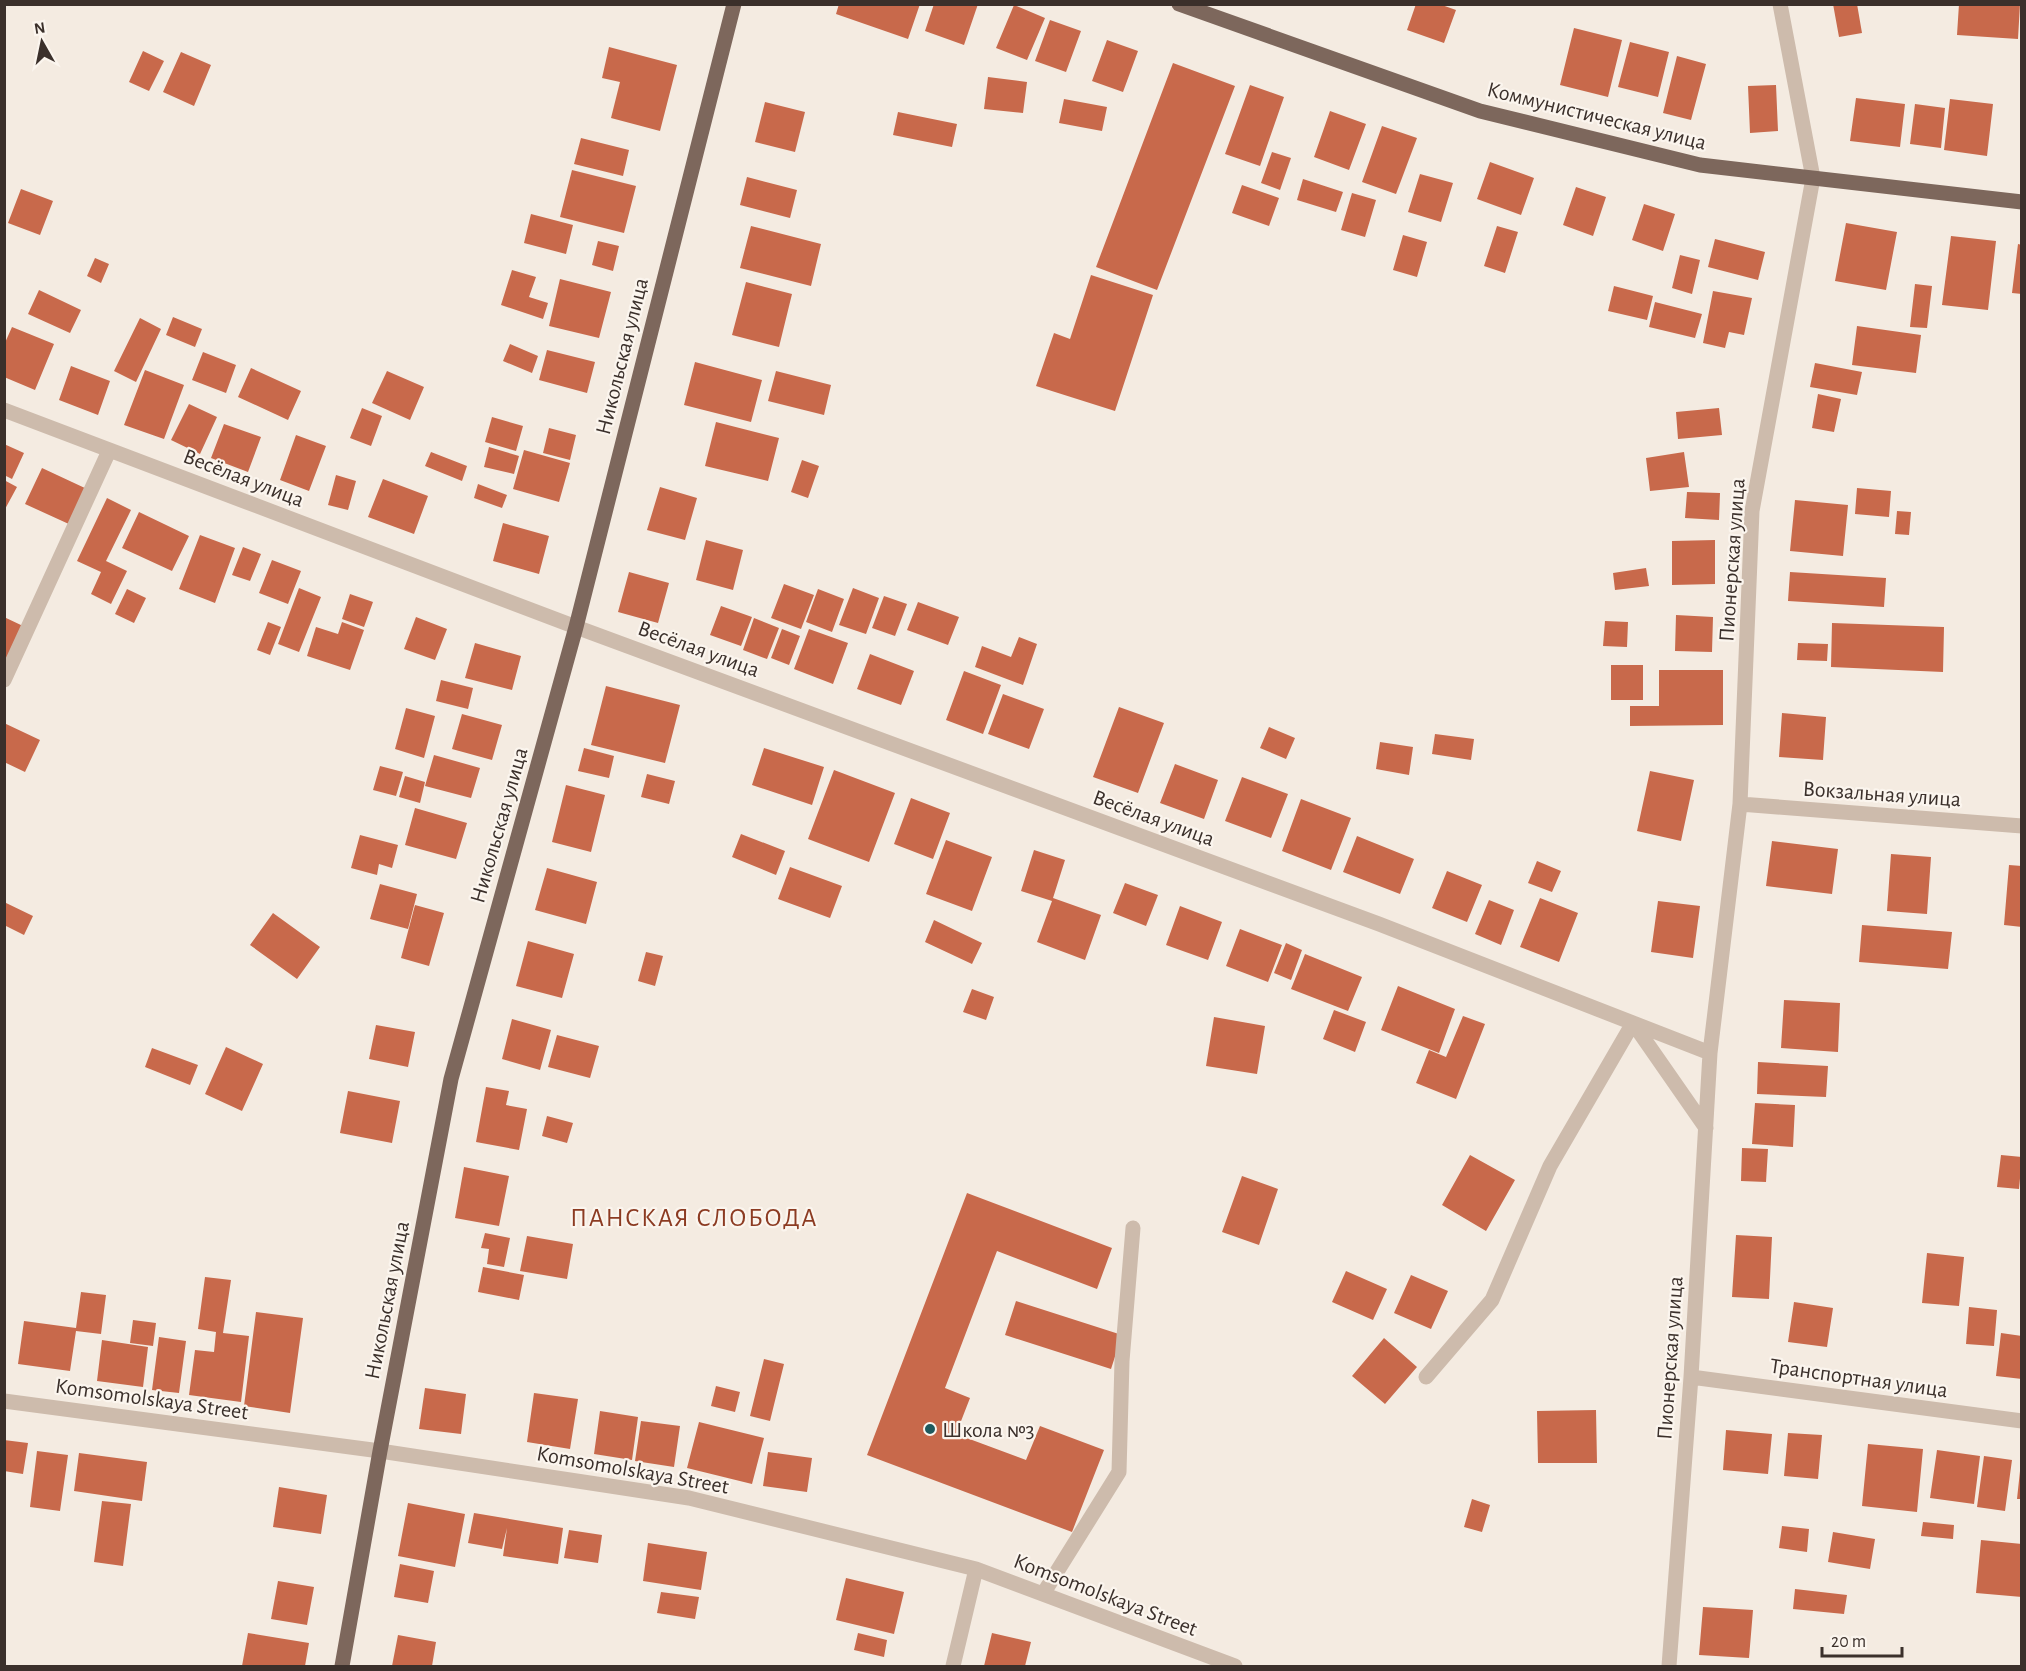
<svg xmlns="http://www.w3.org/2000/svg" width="2026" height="1671" font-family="'Alegreya Sans',sans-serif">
  <rect width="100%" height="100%" fill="#f4ebe1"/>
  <path fill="#c8694b" d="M839,4H920L908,39L836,14Z
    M934,4H978L964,45L925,31Z
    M1416,4H1439L1456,10L1444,43L1407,30Z
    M1833,4H1857L1862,33L1839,37Z
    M1959,4H2020L2018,39L1957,35Z
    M1014,5L1045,18L1027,60L996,48Z
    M1050,20L1081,31L1066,72L1035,61Z
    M1574,28L1622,40L1608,97L1560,85Z
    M1107,40L1138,51L1123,92L1092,81Z
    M1630,42L1669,52L1658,97L1618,87Z
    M609,47L677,65L660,131L611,118L620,82L602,78Z
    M143,51L164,61L149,91L129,82Z
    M181,52L211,65L194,106L163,92Z
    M1677,56L1706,64L1691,120L1663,113Z
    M1173,63L1235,86L1157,290L1096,267Z
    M988,77L1027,82L1023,113L984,109Z
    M1250,85L1284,97L1260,166L1225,154Z
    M1776,85L1778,131L1750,133L1748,86Z
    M1856,98L1905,104L1900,147L1850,141Z
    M1064,99L1107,107L1102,131L1059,123Z
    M1950,99L1993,104L1987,156L1944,150Z
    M765,102L805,112L795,152L755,142Z
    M1915,104L1945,108L1941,148L1910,144Z
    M1330,111L1366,124L1349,170L1314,157Z
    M898,112L957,124L952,147L893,135Z
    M1382,126L1417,138L1396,194L1362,182Z
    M581,138L629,150L623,176L574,164Z
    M1272,152L1291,158L1280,190L1261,183Z
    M1490,162L1534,178L1521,215L1477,199Z
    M572,170L636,186L624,233L560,217Z
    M1420,174L1453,183L1441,222L1408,212Z
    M747,177L797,190L790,218L740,205Z
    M1303,179L1343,192L1336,212L1297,200Z
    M1242,185L1279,198L1269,226L1232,213Z
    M1576,187L1606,197L1593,236L1563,225Z
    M21,189L53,201L40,235L8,223Z
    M1352,193L1376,200L1365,237L1341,230Z
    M1644,204L1675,214L1663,251L1632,240Z
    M531,214L573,225L566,254L524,243Z
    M1846,223L1897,232L1886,290L1835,281Z
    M751,226L821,244L811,286L740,268Z
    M1497,226L1518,232L1505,273L1484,266Z
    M1403,235L1427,242L1417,277L1393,270Z
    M1951,236L1996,241L1988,310L1942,305Z
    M1715,239L1765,252L1758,280L1708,267Z
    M598,241L619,246L613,271L592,265Z
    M2018,244L2022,245V294L2012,293Z
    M1680,255L1700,260L1692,294L1672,288Z
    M95,258L109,264L101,283L87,276Z
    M512,270L536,277L529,297L548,303L543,319L501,305Z
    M1091,275L1153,295L1115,411L1036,386L1054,333L1070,339Z
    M560,279L611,292L599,338L549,326Z
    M746,282L792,294L779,347L732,335Z
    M1915,284L1932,286L1927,328L1910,327Z
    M1614,286L1653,296L1647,320L1608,311Z
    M39,290L81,310L70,333L28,314Z
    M1713,291L1752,298L1744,335L1729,332L1725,348L1703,343Z
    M1655,302L1702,314L1695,338L1649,327Z
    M173,317L202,329L195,347L166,335Z
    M140,318L161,329L136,382L114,371Z
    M1857,326L1921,335L1916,373L1852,365Z
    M12,327L54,344L35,390L4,377V345Z
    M510,344L538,356L532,373L503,361Z
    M547,350L595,362L587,393L539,380Z
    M203,352L236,365L226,393L192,380Z
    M695,362L762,380L751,422L684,405Z
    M1815,363L1862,372L1857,395L1810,387Z
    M71,366L110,381L98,415L59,400Z
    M251,368L301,391L288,420L238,397Z
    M145,370L184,385L164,439L124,425Z
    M387,371L424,387L410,420L372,403Z
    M776,371L831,385L824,415L768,401Z
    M1818,394L1841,399L1834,432L1812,428Z
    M189,404L217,417L200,454L171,440Z
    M362,408L382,416L371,446L350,438Z
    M1719,408L1722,435L1678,439L1676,412Z
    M492,417L523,426L516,451L485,442Z
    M716,422L779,438L768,481L705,466Z
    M224,424L261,437L248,472L211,458Z
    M549,428L576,435L570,460L543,453Z
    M296,435L326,446L309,491L280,480Z
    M4,444L24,453L12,479L4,475Z
    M489,447L519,456L514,474L484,467Z
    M524,450L570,463L559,502L513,489Z
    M431,452L467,466L462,481L425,466Z
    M1684,452L1689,487L1650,491L1646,458Z
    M802,460L819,466L808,498L791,492Z
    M42,468L87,489L71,525L25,504Z
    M336,475L356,481L348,510L328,505Z
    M383,479L428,496L414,534L368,517Z
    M4,480L17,487L4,511Z
    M478,484L507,495L502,508L474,498Z
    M660,487L697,498L685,540L647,530Z
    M1857,488L1891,491L1889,517L1855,514Z
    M1687,492L1720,493L1719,520L1685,518Z
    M107,498L131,510L106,561L127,571L111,604L91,594L101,572L77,561Z
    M1795,500L1848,505L1843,556L1790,551Z
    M1897,511L1911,512L1909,535L1895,534Z
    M139,512L189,536L172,571L122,548Z
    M503,523L549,536L539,574L493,561Z
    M200,535L235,548L215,603L179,589Z
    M706,540L743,550L733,590L696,580Z
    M1715,540V584L1672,585V541Z
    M243,547L261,554L250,581L232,575Z
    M272,560L301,571L288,604L259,593Z
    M1646,568L1649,586L1615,590L1613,573Z
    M629,572L669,583L658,623L618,612Z
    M1790,572L1886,578L1884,607L1788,601Z
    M784,584L814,595L801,629L771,618Z
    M299,588L321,597L299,652L278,644Z
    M853,588L879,598L866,634L839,625Z
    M127,589L146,598L134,623L115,614Z
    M818,589L844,599L832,632L806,622Z
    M350,594L373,602L364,627L342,619Z
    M884,596L907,604L895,636L872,628Z
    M918,602L959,617L948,645L907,630Z
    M721,606L752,617L741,646L710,635Z
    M1676,615L1713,617L1712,652L1675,651Z
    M4,617L23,626L4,663Z
    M416,617L447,629L435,660L404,649Z
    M754,618L779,628L767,659L743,650Z
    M1605,621L1628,622L1627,647L1603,646Z
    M268,622L281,627L270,655L257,650Z
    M342,622L364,630L350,670L307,656L316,627L338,634Z
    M1832,623L1944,627L1943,672L1831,667Z
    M782,629L800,636L789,665L771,658Z
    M809,629L848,643L833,684L794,669Z
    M1019,637L1037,644L1023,685L975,667L982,646L1011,657Z
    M475,643L521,656L512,690L465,678Z
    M1798,643L1828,644L1827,661L1797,660Z
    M870,654L914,671L901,705L857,689Z
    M1611,665H1643V700H1611Z
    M1659,670H1723V725L1630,726V706H1659Z
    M964,671L1001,685L983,734L946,720Z
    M441,680L473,688L468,709L436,701Z
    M606,686L680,705L665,763L591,745Z
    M1003,694L1044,709L1029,749L988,734Z
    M1119,707L1164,723L1138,793L1093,777Z
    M406,708L435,716L424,758L395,749Z
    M1782,713L1826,717L1823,760L1779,757Z
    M462,714L502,725L492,760L452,749Z
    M4,723L40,740L25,772L4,762Z
    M1269,727L1295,738L1286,759L1260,748Z
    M1435,734L1474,739L1471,760L1432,754Z
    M1380,742L1413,747L1409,775L1376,769Z
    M584,748L614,756L609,778L578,771Z
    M764,748L824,767L812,805L752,785Z
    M434,755L480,768L471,798L425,786Z
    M1175,764L1218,780L1204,819L1160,803Z
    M380,766L403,772L396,796L373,790Z
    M834,770L895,793L869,862L808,839Z
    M1650,771L1694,780L1681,841L1637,831Z
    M647,774L675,781L669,804L641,797Z
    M405,776L425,782L420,803L399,797Z
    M1242,777L1288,794L1271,838L1225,821Z
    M566,785L605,795L591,852L552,842Z
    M911,798L950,813L933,859L894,844Z
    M1301,799L1351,818L1331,870L1282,851Z
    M415,808L467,823L456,859L405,845Z
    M741,834L785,851L776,875L732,857Z
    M360,835L398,845L392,868L379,864L377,875L351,868Z
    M1357,836L1414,859L1400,894L1343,872Z
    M946,840L992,857L972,911L926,894Z
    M1772,841L1838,849L1832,894L1766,886Z
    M1034,850L1065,860L1053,898L1101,915L1085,960L1037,942L1052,901L1021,891Z
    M1891,854L1931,857L1927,914L1887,911Z
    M1537,861L1561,871L1552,892L1528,883Z
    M2009,865L2022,866V927L2004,925Z
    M790,867L842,886L830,918L778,899Z
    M547,868L597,882L586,924L535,910Z
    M1447,871L1482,885L1467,922L1432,908Z
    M1125,883L1158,895L1146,926L1113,913Z
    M380,884L417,894L408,929L370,919Z
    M1540,898L1578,913L1559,962L1520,947Z
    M1489,900L1514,910L1501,945L1475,934Z
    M1658,901L1700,906L1693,958L1651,952Z
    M4,902L33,916L24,935L4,925Z
    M415,905L444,913L429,966L401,958Z
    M1180,906L1222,922L1208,960L1166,945Z
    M273,913L320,947L297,979L250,945Z
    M934,920L982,943L972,964L925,942Z
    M1862,925L1952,932L1948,969L1859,962Z
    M1240,929L1282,945L1268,982L1226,966Z
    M528,941L574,954L562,998L516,986Z
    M1286,943L1302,950L1291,980L1274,973Z
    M646,952L663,956L655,986L638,981Z
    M1305,954L1362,977L1348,1011L1291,989Z
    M1398,986L1455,1009L1439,1053L1381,1030Z
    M972,989L994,997L986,1020L963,1012Z
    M1784,1000L1840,1003L1838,1052L1781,1048Z
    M1334,1010L1366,1022L1355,1052L1323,1039Z
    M1463,1016L1485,1024L1456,1099L1416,1083L1429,1050L1446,1057Z
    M1214,1017L1265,1026L1257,1074L1206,1066Z
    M512,1019L551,1030L540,1070L502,1059Z
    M376,1025L415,1032L408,1067L369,1059Z
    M557,1035L599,1046L590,1078L548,1067Z
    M226,1047L263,1064L242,1111L205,1094Z
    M152,1048L198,1065L190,1085L145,1067Z
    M1758,1062L1828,1066L1826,1097L1757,1094Z
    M486,1087L509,1091L506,1105L527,1109L519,1150L476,1142Z
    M348,1091L400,1101L392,1143L340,1133Z
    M1755,1103L1795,1105L1793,1147L1752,1144Z
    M547,1116L573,1123L567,1143L542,1136Z
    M1742,1148L1768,1149L1766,1182L1741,1181Z
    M1470,1155L1515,1180L1486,1231L1442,1205Z
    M2001,1155L2022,1157L2019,1189L1997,1187Z
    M464,1167L509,1176L499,1226L455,1218Z
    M1242,1176L1278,1189L1259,1245L1222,1232Z
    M967,1193L1112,1248L1097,1289L997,1251L945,1388L970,1398L956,1434L1026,1460L1040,1426L1104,1450L1072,1532L867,1455Z
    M485,1233L510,1238L504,1267L487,1264L489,1249L481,1248Z
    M1736,1235L1772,1237L1769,1299L1732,1297Z
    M527,1236L573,1244L567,1279L520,1271Z
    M1927,1253L1964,1257L1959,1306L1922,1303Z
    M483,1267L524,1275L519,1300L478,1292Z
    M1346,1271L1387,1289L1373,1320L1332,1302Z
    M1411,1275L1448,1291L1431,1329L1394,1313Z
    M205,1277L231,1280L223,1333L249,1336L241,1402L189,1395L195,1350L214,1352L216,1332L198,1329Z
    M81,1292L106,1295L101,1334L76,1331L70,1371L18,1364L24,1321L76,1328Z
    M1016,1301L1122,1335L1111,1369L1005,1335Z
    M1794,1302L1833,1308L1827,1347L1788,1342Z
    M1969,1307L1997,1310L1994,1346L1966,1344Z
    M256,1312L303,1318L290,1413L244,1406Z
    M133,1320L156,1323L153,1346L130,1343Z
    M2001,1333L2022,1336V1379L1996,1376Z
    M159,1337L186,1341L179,1393L152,1390Z
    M1384,1338L1417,1367L1385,1404L1352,1376Z
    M102,1340L148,1347L143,1387L97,1381Z
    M764,1359L784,1364L770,1421L750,1416Z
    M716,1386L740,1392L735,1412L711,1406Z
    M425,1388L466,1394L461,1434L419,1429Z
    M534,1393L578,1399L570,1449L527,1442Z
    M1596,1410L1597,1463H1538L1537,1411Z
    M600,1411L638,1417L632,1460L594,1454Z
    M641,1421L680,1426L674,1467L635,1461Z
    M699,1422L764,1438L752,1484L687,1468Z
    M1726,1430L1772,1434L1768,1474L1723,1470Z
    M1788,1433L1822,1435L1818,1479L1784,1476Z
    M4,1440L28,1443L23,1474L4,1471Z
    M1868,1444L1923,1449L1917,1512L1862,1506Z
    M1937,1450L1980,1456L1974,1504L1930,1498Z
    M37,1451L68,1455L60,1511L30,1507Z
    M768,1452L812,1458L807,1492L763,1486Z
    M79,1453L147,1462L142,1501L74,1491Z
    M1984,1456L2012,1460L2005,1511L1977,1507Z
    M2020,1471H2022V1499H2017Z
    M279,1487L327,1495L321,1534L273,1527Z
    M1472,1499L1490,1505L1482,1532L1464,1527Z
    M102,1501L131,1504L123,1566L94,1562Z
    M408,1503L465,1514L455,1567L398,1556Z
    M474,1513L563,1528L558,1564L503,1556L507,1528L502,1549L468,1543Z
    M1923,1522L1954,1525L1953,1539L1921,1536Z
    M1782,1526L1809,1529L1807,1552L1779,1548Z
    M569,1530L602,1535L598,1563L564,1558Z
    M1833,1532L1875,1539L1870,1569L1828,1562Z
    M1981,1540L2022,1544V1597L1976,1593Z
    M648,1543L707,1552L701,1590L643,1581Z
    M400,1564L434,1571L428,1603L394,1597Z
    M846,1578L904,1592L894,1634L836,1620Z
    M278,1581L314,1587L307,1625L271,1619Z
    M1795,1589L1847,1595L1844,1614L1793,1609Z
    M661,1592L699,1597L695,1619L657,1613Z
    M1703,1607L1753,1610L1749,1658L1699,1655Z
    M248,1633L309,1643L305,1666H242Z
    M858,1633L887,1640L884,1657L854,1650Z
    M992,1633L1031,1642L1025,1666H984Z
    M398,1635L436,1642L432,1666H392Z"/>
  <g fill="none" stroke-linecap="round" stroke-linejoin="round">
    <path stroke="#cdbbac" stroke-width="15" d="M4,410L576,627L1379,924L1710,1053
      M4,680L109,451
      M1740,804L2022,826
      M1426,1377L1492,1300L1550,1166L1633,1023L1706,1128
      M1691,1377L2022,1421
      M4,1401L380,1451L689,1498L976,1569L1235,1666
      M1043,1594L1119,1472L1122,1361L1133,1228
      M953,1666L976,1569
      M1669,1666L1691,1377L1710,1053L1740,804L1752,511L1813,178L1780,4"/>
    <path stroke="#7d675c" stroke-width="15" d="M1179,4L1480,111L1700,165L2022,202
      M342,1666L380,1451L451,1079L576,627L734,4"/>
  </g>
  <circle fill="#1f5a5e" stroke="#fbf5ee" stroke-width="2" cx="930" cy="1429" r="6"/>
  <g text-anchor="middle" stroke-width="4.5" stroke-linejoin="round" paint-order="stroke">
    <g font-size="22" fill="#3b302b" stroke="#fbf5ee">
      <text transform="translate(1597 115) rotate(14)" y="8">Коммунистическая улица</text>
      <text transform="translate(621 356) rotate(-76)" y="8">Никольская улица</text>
      <text transform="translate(244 477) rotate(21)" y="8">Весёлая улица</text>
      <text transform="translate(1731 560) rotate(-86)" y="8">Пионерская улица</text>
      <text transform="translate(699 648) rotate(20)" y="8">Весёлая улица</text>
      <text transform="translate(1882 793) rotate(4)" y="8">Вокзальная улица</text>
      <text transform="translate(1154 817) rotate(20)" y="8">Весёлая улица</text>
      <text transform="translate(498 825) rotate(-74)" y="8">Никольская улица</text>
      <text transform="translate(386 1300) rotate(-79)" y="8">Никольская улица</text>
      <text transform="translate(1669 1358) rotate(-86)" y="8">Пионерская улица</text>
      <text transform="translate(1859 1377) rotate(8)" y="8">Транспортная улица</text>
      <text transform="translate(152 1398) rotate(8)" y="8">Komsomolskaya Street</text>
      <text transform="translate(633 1469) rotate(10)" y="8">Komsomolskaya Street</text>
      <text transform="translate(1106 1594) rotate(21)" y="8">Komsomolskaya Street</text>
    </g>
    <g font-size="22" fill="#3b302b" stroke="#fbf5ee" text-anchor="start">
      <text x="942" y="1437">Школа №3</text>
    </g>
    <g font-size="26" letter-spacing="1.5" fill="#8c3b22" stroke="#fbf5ee">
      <text x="694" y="1226">ПАНСКАЯ СЛОБОДА</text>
    </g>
  </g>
  <rect width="2026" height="1671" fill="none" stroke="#3b302b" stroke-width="12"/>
  <g transform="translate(42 42) rotate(351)" stroke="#fbf5ee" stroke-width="4.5" paint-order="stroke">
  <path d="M0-4.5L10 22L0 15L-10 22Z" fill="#3b302b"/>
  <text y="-9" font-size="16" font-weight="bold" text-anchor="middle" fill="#3b302b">N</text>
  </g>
  <path d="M1822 1647v9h80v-9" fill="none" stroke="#3b302b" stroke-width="3"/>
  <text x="1831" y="1647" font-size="18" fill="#3b302b" stroke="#fbf5ee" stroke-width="4.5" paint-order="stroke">20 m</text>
</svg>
